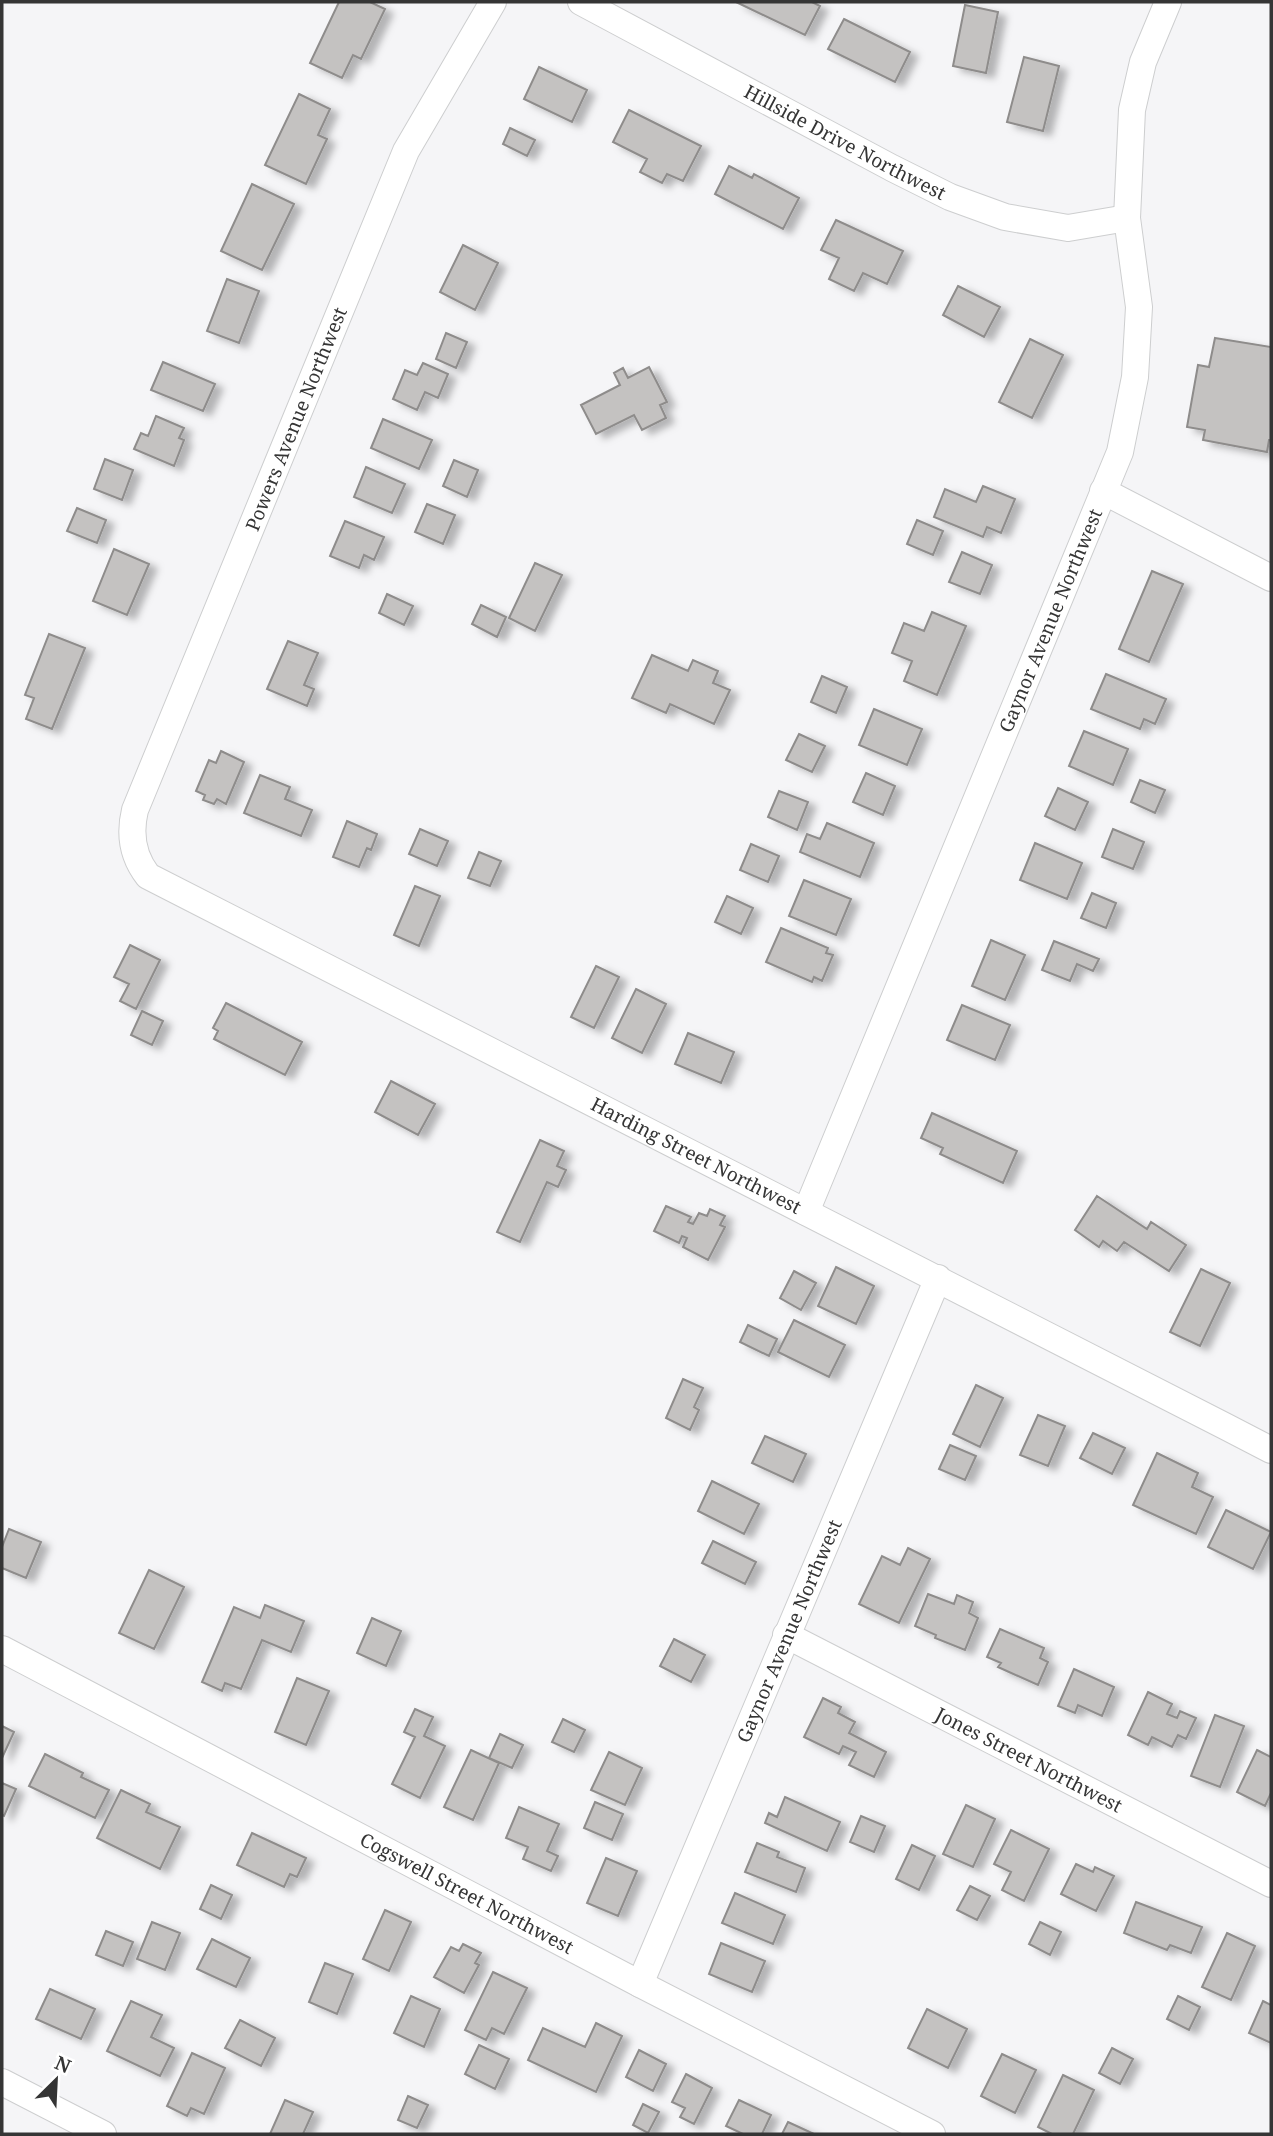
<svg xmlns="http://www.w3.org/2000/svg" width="1273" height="2136" font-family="'Noto Serif',serif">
  <defs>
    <filter id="shadow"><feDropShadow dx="8" dy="4.5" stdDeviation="3.5" flood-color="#0004"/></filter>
  </defs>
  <rect width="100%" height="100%" fill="#f5f5f7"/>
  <path fill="#c4c2c1" stroke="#8e8c8b" stroke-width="2" filter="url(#shadow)" d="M339,2H370L385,9L361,59L353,55L342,78L310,63Z
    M736,2H812L820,6L805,35Z
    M965,5L998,12L986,73L953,66Z
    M844,19L910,52L895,82L828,49Z
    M1024,57L1059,66L1043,131L1007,122Z
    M539,67L587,90L572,122L524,99Z
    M299,94L330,109L318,135L327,139L306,184L265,165Z
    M629,110L701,146L683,181L667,174L662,183L640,172L647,159L613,142Z
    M510,128L535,140L527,156L503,144Z
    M729,166L752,178L754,174L799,198L783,229L715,194Z
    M252,184L294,204L262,270L221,251Z
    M836,220L903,251L887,284L863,273L854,291L829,279L839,258L821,250Z
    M463,245L498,263L475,310L440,292Z
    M227,279L259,291L239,343L207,331Z
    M958,286L1000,307L984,337L943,315Z
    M446,333L467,342L456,368L436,359Z
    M1215,338L1271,347V440H1269L1267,452L1203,440L1205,430L1187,427L1198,365L1209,367Z
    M1030,339L1063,355L1032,418L999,402Z
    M163,362L215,384L203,411L151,390Z
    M423,363L448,374L438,398L425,392L417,410L393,399L405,370L417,375Z
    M649,367L667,402L660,405L666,418L642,430L634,415L596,434L581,405L620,385L614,373L623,368L628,378Z
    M156,416L184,428L179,438L184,440L174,466L134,449L141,433L148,436Z
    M383,419L432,440L419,469L371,448Z
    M105,459L133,470L122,500L94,489Z
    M454,460L478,470L467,497L443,486Z
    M366,467L405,484L392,513L354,497Z
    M983,486L1015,499L1001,533L987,527L983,537L934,517L945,489L976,502Z
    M427,504L455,515L443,544L415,532Z
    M77,508L106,520L97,543L67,531Z
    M917,520L943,531L933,555L907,544Z
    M345,521L384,537L374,560L364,555L359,568L330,556Z
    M114,549L149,564L127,615L93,601Z
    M962,552L992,565L980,594L949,582Z
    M535,563L562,575L535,631L509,618Z
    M1152,571L1183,584L1149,662L1119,649Z
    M387,594L413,606L404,625L379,613Z
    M481,605L506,617L497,637L472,624Z
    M932,612L966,626L937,695L904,681L912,661L892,653L904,623L924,631Z
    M49,634L85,648L52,729L26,719L34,698L25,695Z
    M288,641L318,653L304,685L314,689L307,706L267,689Z
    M652,655L688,671L693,660L718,671L713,683L730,690L714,724L670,704L666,713L632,698Z
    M1106,674L1166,699L1155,724L1144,719L1140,729L1091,709Z
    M822,676L847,687L836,713L811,702Z
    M874,709L922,729L907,765L859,745Z
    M1084,731L1128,749L1113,785L1069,766Z
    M799,734L825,746L812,772L786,760Z
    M221,751L244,762L226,804L217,799L214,804L203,800L205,795L196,791L209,760L216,763Z
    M866,773L895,786L883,815L853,802Z
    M260,775L290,787L285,799L312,810L301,836L244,813Z
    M1140,780L1165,790L1155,813L1131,802Z
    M1058,788L1088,802L1075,830L1045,816Z
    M779,791L808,802L797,830L768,817Z
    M347,821L377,834L371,850L367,848L359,867L333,857Z
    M827,823L874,843L860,877L800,852L807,834L820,839Z
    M420,829L448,841L437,866L409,854Z
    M1113,829L1144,842L1133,869L1102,857Z
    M1035,843L1082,863L1067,899L1020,880Z
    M751,844L779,856L768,882L740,870Z
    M479,852L501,861L490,886L468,878Z
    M804,880L851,899L836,935L789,916Z
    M415,886L440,896L419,946L394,935Z
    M1092,893L1116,903L1106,928L1081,918Z
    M727,896L753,908L741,934L715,922Z
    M781,928L828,948L826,953L833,955L822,981L814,977L812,982L766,962Z
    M991,940L1025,955L1005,1000L972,986Z
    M1054,941L1099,959L1093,971L1077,964L1070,981L1042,970Z
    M130,945L160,960L136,1009L120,1001L129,984L114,977Z
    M596,966L619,977L594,1028L571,1017Z
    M636,989L666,1004L642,1053L612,1038Z
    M226,1003L302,1042L285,1075L214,1039L218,1031L213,1028Z
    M962,1005L1010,1025L995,1060L947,1040Z
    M142,1011L163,1021L152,1045L131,1035Z
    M688,1033L734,1052L721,1083L675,1064Z
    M391,1081L435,1104L418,1135L375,1112Z
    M932,1113L1017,1151L1003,1183L940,1154L943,1148L921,1138Z
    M540,1140L564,1151L557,1166L566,1170L558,1187L547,1182L520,1242L497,1232Z
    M1097,1196L1147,1229L1151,1222L1186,1245L1169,1271L1124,1242L1117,1251L1103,1241L1099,1247L1075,1230Z
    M666,1206L691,1217L688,1222L693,1224L699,1213L707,1216L710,1209L725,1216L720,1225L725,1227L708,1260L683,1247L687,1238L682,1236L679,1243L654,1231Z
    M836,1267L874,1286L856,1324L818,1306Z
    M1201,1269L1230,1283L1200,1346L1170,1332Z
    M794,1271L816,1283L801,1310L780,1298Z
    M794,1320L845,1345L829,1377L778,1352Z
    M748,1325L777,1339L769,1356L740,1342Z
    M683,1379L703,1388L694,1407L699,1410L690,1430L666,1418Z
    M976,1385L1003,1398L980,1447L953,1434Z
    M1038,1415L1065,1426L1048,1466L1020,1455Z
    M1093,1433L1125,1448L1112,1474L1080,1458Z
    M765,1436L806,1454L793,1482L752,1463Z
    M950,1445L976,1456L965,1480L939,1469Z
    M1157,1453L1198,1473L1192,1487L1213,1497L1196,1534L1133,1505Z
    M712,1481L759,1504L744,1534L698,1511Z
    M1226,1510L1271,1532L1253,1569L1208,1547Z
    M9,1529L41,1542L26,1578L2,1568V1547Z
    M713,1541L756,1562L745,1584L702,1563Z
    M908,1548L930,1559L899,1623L859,1604L882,1556L900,1565Z
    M149,1570L184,1587L154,1649L119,1633Z
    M928,1594L954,1604L957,1595L973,1602L969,1613L978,1618L965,1650L935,1638L936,1635L915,1626Z
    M265,1605L304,1621L291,1652L262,1640L241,1689L225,1683L222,1691L202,1682L234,1607L260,1618Z
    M372,1618L401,1631L386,1666L357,1653Z
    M1000,1629L1044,1648L1040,1658L1048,1662L1038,1685L998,1667L1001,1663L987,1657Z
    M674,1639L705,1655L691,1682L660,1666Z
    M1074,1669L1114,1687L1102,1716L1078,1705L1075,1713L1058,1706Z
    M297,1678L329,1691L306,1745L275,1732Z
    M1148,1692L1172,1704L1167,1714L1177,1718L1180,1711L1196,1718L1186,1739L1178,1735L1172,1747L1152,1737L1148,1745L1128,1735Z
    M823,1698L841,1707L838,1713L855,1722L849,1733L886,1752L874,1777L849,1765L856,1752L843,1746L839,1754L804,1737Z
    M415,1709L433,1717L424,1736L445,1746L420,1798L392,1784L415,1737L404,1732Z
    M1215,1715L1244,1726L1220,1787L1191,1776Z
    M563,1719L585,1730L574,1752L552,1742Z
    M2,1726L14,1732L2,1758Z
    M500,1734L523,1745L512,1768L489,1758Z
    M471,1750L499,1763L473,1820L444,1807Z
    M1257,1750L1271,1757V1793L1265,1806L1237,1792Z
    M609,1752L642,1768L625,1805L591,1790Z
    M45,1754L83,1773L81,1777L109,1790L95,1818L29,1786Z
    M2,1783L16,1789L4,1816L2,1815Z
    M121,1790L150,1804L146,1812L180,1827L160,1869L97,1838Z
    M785,1797L840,1822L827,1851L765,1823L769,1813L777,1817Z
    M595,1802L623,1814L612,1840L584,1828Z
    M966,1805L995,1819L973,1867L943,1854Z
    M519,1807L559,1824L547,1851L558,1856L551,1871L523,1859L528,1847L506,1838Z
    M861,1816L885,1826L874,1852L850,1842Z
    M1011,1830L1049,1849L1024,1901L1002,1890L1011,1872L994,1864Z
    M252,1833L306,1858L297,1877L290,1874L284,1887L237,1865Z
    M757,1843L779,1852L777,1857L805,1868L796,1892L745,1872Z
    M912,1845L935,1856L919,1890L896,1879Z
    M606,1858L637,1871L618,1916L587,1903Z
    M1076,1864L1093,1872L1095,1867L1114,1876L1096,1911L1061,1894Z
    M211,1885L232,1895L221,1919L200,1909Z
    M970,1886L990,1896L977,1920L957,1910Z
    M735,1893L785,1915L773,1944L722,1923Z
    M1136,1902L1202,1927L1191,1953L1170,1945L1167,1950L1124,1933Z
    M385,1910L411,1922L389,1971L363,1959Z
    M152,1922L180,1933L165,1970L137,1959Z
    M1040,1922L1061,1932L1050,1955L1029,1944Z
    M106,1931L133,1942L123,1966L96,1955Z
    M1227,1933L1255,1946L1231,2000L1202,1987Z
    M212,1939L250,1958L236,1987L197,1969Z
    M721,1943L765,1961L752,1992L709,1974Z
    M463,1944L481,1953L475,1963L479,1965L464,1993L434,1977L451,1947L459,1951Z
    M325,1963L353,1974L337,2014L309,2002Z
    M493,1972L527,1988L504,2034L492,2028L486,2040L465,2030Z
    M50,1989L95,2009L81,2039L36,2019Z
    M411,1996L440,2009L424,2047L394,2033Z
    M1178,1996L1200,2007L1189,2030L1167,2019Z
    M131,2001L162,2015L151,2037L174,2048L160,2076L107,2051Z
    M1263,2001L1271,2005V2043L1249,2033Z
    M927,2009L967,2029L948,2068L908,2048Z
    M240,2020L275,2038L261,2066L225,2048Z
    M596,2023L622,2036L596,2092L528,2060L543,2028L585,2047Z
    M479,2045L509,2059L495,2089L465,2074Z
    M1112,2048L1133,2059L1120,2084L1099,2073Z
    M639,2050L666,2064L653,2091L626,2077Z
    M192,2053L225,2068L204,2114L191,2108L187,2116L167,2106Z
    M1002,2054L1036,2070L1015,2113L981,2096Z
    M686,2074L712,2088L694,2124L680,2117L685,2108L672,2102Z
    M1063,2075L1094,2090L1073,2134H1052L1038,2127Z
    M408,2096L428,2105L417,2128L398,2120Z
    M285,2100L313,2112L303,2134H270Z
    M739,2100L771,2115L762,2134H743L726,2126Z
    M643,2104L659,2112L648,2133L633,2125Z
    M788,2122L814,2134H782Z"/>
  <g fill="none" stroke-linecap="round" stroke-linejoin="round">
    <defs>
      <g id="minor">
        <path id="s1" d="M493,2L406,151L135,810C129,835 133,857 148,876C523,1068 898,1257 1271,1450"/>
        <path id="s2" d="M581,2L892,168L950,197L1005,217L1068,228L1127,218"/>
        <path d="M1103,491L1271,578"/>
        <path id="s3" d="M806,1212L1120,452L1135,377L1139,307L1127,218L1132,110L1143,62L1168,2"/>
        <path id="s4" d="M786,1635L1271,1884"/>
        <path id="s5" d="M2,1649L640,1984L932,2134"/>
        <path id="s6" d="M640,1984L938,1278"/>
        <path d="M2,2082L103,2134"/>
      </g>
    </defs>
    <use href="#minor" stroke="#cdcecf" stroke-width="28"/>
    <use href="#minor" stroke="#fff" stroke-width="26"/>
  </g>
  <g text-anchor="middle" stroke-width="5" stroke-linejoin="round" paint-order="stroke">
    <g font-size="19" fill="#353535" stroke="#fff">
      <text dy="7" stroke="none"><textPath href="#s2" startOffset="299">Hillside Drive Northwest</textPath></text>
      <text transform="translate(296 419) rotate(-68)" y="7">Powers Avenue Northwest</text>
      <text dy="7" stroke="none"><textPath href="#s3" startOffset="640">Gaynor Avenue Northwest</textPath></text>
      <text dy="7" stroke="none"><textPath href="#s1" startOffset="1570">Harding Street Northwest</textPath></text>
      <text dy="7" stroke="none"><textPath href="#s6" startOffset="383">Gaynor Avenue Northwest</textPath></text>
      <text dy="7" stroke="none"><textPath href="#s4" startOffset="273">Jones Street Northwest</textPath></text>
      <text dy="7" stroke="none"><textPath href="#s5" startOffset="525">Cogswell Street Northwest</textPath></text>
    </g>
  </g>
  <rect width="1273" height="2136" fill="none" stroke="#353535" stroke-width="7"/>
  <g transform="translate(56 2080) rotate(24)" stroke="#ffffff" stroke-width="5" paint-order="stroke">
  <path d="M0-5L12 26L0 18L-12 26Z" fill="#353535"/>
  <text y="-10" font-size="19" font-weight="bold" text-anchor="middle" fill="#353535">N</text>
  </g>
</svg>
